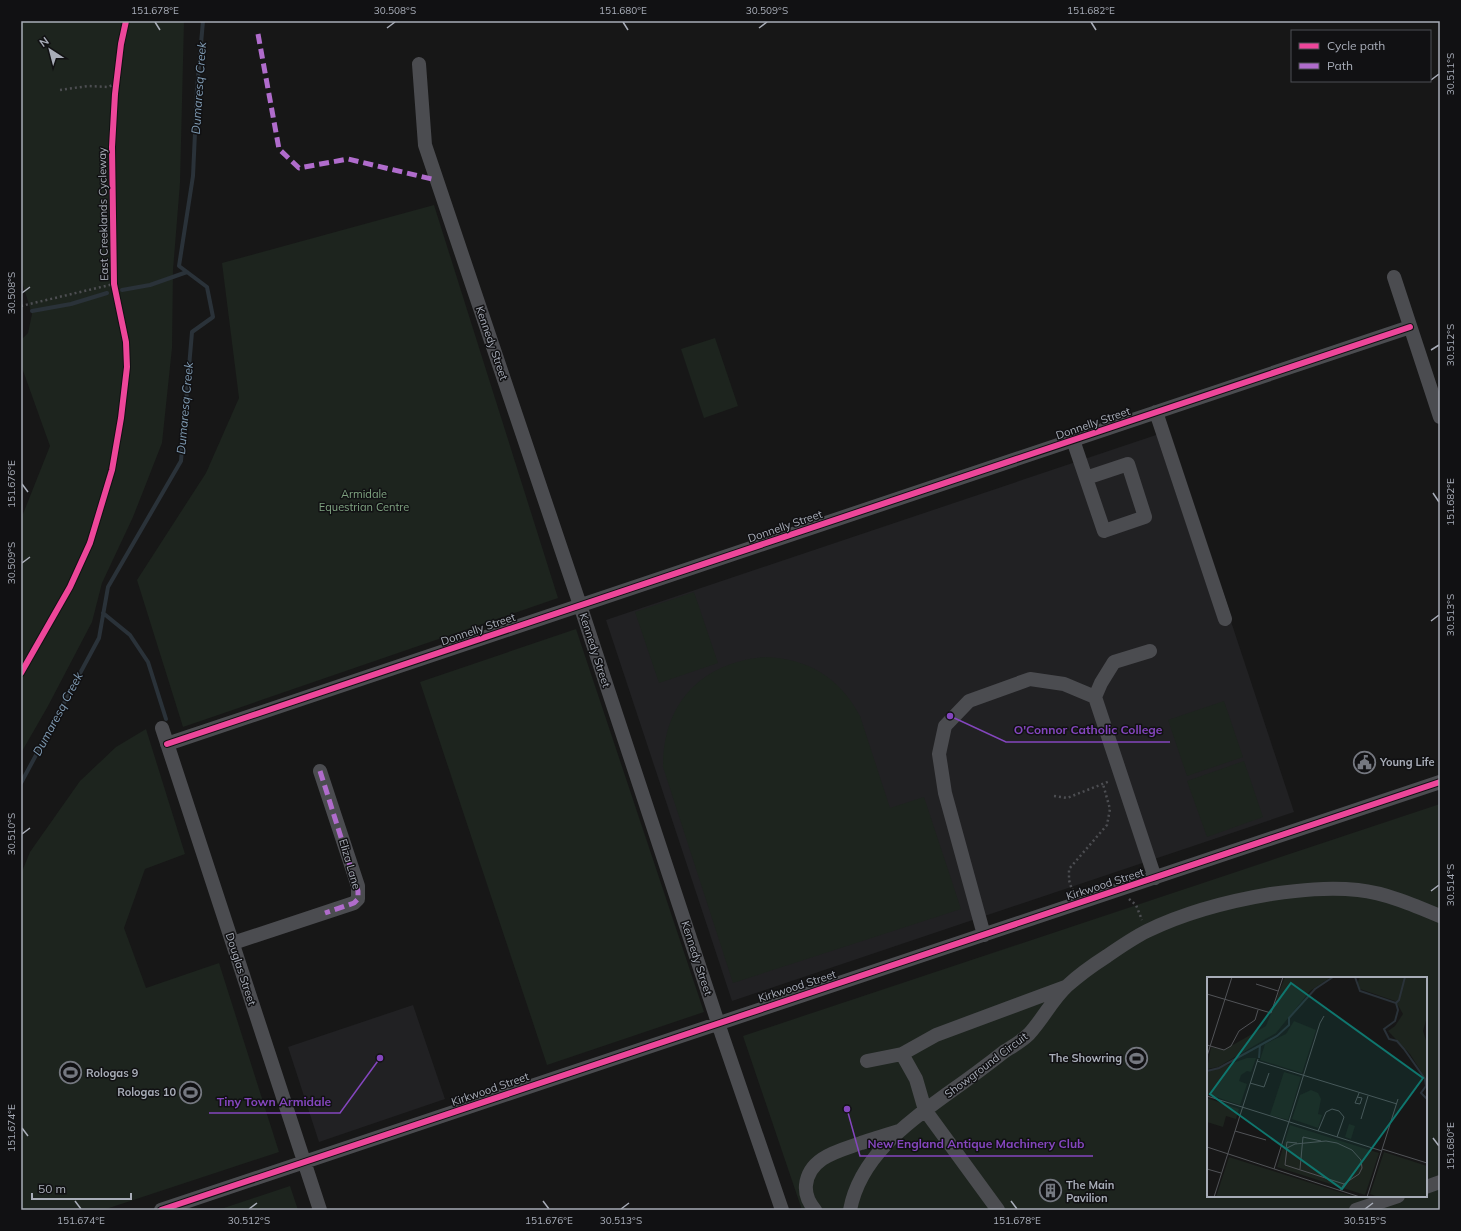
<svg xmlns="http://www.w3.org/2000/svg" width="1461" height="1231" font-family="Mulish,sans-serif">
  <rect width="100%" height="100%" fill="#171717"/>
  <path fill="#212123" d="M1168,431L1294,812L732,1001L606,620Z
    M413,1005L445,1099L319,1142L288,1047Z"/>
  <path fill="#1d241e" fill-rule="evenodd" d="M21,21H184L180,183L173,270L172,348L162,443L133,517L102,583L92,622L48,706L21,753V519L50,446L21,365V340L28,333L32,314L21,279Z
    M434,205L558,598L183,727L137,580L206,473L239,398L222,263Z
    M715,338L738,406L704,418L681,349Z
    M694,592L718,663L659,683L635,612Z
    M576,629L704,1012L547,1065L420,682Z
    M765,657C809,659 839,677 860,716L890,808L924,797L961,909L733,983L663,767C663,703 701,663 765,657Z
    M1224,701L1243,757L1187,776L1168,720Z
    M146,729L185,854L145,869L124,928L146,988L219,963L279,1152L103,1210H21V874L30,852L80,781L116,747Z
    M1244,761L1263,817L1207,837L1187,781Z
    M1440,804V1210H802L743,1036ZM1208,978H1426V1196H1208Z
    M290,1186L298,1210H218Z"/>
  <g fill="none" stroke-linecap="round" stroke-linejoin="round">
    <path stroke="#2a3239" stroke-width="4" d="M122,290L150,285L187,272
      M32,311L71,304L107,293
      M103,613L130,635L148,662L166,719
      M21,783L99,638L108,587L181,461L192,332L213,317L207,287L179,266L193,176L197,89L203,21"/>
    <path stroke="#4d4e52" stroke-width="2.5" stroke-dasharray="2 3" stroke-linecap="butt" d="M60,90L88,86L108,87L117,83
      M21,306L114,284
      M1054,796L1067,798L1110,781
      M1074,890H1072L1069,880V869L1107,825L1110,809L1103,784
      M1129,899L1136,905L1142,920"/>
    <path stroke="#4b4c50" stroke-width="14" d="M419,64L425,145L580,605L722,1035L782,1210
      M1394,277L1440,417
      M1156,412L1225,619
      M1073,440L1104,531L1145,517L1128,464L1086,478
      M1095,697L1101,683L1114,662L1150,651
      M162,728L320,1210
      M167,744L1410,327
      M984,935L945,793L939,754L945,726L969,701L1030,679L1064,684L1095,697L1155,878
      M233,943L354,903L358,899V886L320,771
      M867,1061L902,1054
      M1426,1187L1440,1182
      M161,1210L1440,782
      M815,1210C809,1203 805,1195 806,1185C809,1157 839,1151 861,1143C873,1139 886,1135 899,1131
      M850,1210C860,1157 906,1124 947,1094C967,1080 986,1066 1005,1051C1013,1046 1022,1041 1029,1034C1043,1019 1052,1000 1067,986C1079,975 1093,965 1107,956C1120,947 1133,938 1147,931C1186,912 1229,901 1271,894C1300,890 1328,887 1358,890C1386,893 1414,905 1440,916
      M998,1210L925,1110L916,1079L902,1054L936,1035L1065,987
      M1356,1210L1398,1196"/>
    <path stroke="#b06ccc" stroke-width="5" stroke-dasharray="10 5" stroke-linecap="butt" d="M258,34L279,149L299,168L348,159L436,180
      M320,771L358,891V899L354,903L325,913"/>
    <defs>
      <path id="cycleway" d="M21,673L70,587L90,543L112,470L121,418L127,367L126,342L114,284L112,147L115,94L121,44L126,21
        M167,744L1410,327
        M161,1210L1440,782"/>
    </defs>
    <use href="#cycleway" stroke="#111113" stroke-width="8"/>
    <use href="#cycleway" stroke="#ed469a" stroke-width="6"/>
  </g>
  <path fill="none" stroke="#a8adb8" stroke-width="1.5" d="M155,22L160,30M623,22L628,30M1091,22L1096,30M387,28L395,22M759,28L767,22M1431,80L1439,74M22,293L30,287M1431,350L1439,345M22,484L28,492M1433,493L1439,502M22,563L30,557M1431,621L1439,615M22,834L30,828M1431,891L1439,885M22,1128L28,1136M1433,1138L1439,1146M75,1201L81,1209M543,1201L549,1209M1011,1201L1017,1209M249,1209L257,1203M621,1209L629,1203M1365,1209L1373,1203"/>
  <defs>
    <symbol id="civic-ring" viewBox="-11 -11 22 22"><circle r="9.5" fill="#111113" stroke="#757880" stroke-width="1.5"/><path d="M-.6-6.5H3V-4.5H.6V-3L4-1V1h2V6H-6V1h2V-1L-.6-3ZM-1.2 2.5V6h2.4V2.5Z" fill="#757880"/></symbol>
    <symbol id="stadium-ring" viewBox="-11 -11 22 22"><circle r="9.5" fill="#111113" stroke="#757880" stroke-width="1.5"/><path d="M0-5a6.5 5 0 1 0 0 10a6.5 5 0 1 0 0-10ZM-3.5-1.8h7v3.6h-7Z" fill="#757880"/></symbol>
    <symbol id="building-ring" viewBox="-11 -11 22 22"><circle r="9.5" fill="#111113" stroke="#757880" stroke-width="1.5"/><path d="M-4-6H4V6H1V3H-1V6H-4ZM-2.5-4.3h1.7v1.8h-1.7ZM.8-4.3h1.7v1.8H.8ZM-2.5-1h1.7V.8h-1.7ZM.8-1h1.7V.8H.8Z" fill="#757880"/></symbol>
  </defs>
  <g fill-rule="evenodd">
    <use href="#civic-ring" x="1352" y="750" width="25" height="25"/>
    <use href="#stadium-ring" x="1124" y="1046" width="25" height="25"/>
    <use href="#stadium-ring" x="58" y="1060" width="25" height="25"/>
    <use href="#stadium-ring" x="178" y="1080" width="25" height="25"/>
    <use href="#building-ring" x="1038" y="1178" width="25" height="25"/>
  </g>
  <g text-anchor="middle" stroke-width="3" stroke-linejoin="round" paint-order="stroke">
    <g font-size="11" fill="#a8adb8" stroke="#111113">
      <text transform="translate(103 214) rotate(-91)" y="4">East Creeklands Cycleway</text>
      <text transform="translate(492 343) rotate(71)" y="4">Kennedy Street</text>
      <text transform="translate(1093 423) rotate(-19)" y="4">Donnelly Street</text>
      <text transform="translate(785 526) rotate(-19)" y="4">Donnelly Street</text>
      <text transform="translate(478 629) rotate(-19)" y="4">Donnelly Street</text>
      <text transform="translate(595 650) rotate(72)" y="4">Kennedy Street</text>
      <text transform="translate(350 864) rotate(74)" y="4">Eliza Lane</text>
      <text transform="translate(1105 884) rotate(-18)" y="4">Kirkwood Street</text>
      <text transform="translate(697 958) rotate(72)" y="4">Kennedy Street</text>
      <text transform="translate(241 969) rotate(72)" y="4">Douglas Street</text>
      <text transform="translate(797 986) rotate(-18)" y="4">Kirkwood Street</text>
      <text transform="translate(986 1065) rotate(-37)" y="4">Showground Circuit</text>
      <text transform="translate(490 1089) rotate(-19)" y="4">Kirkwood Street</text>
    </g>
    <g font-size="11" fill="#7fa381" stroke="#111113">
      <text x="364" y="498">Armidale<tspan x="364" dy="13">Equestrian Centre</tspan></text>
    </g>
    <g font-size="11" font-weight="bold" fill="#a8adb8" stroke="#111113" text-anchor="start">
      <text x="1380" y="766">Young Life</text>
      <text x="1122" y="1062" text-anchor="end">The Showring</text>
      <text x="86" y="1077">Rologas 9</text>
      <text x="176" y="1096" text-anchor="end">Rologas 10</text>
      <text x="1066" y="1189">The Main<tspan x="1066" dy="13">Pavilion</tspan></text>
    </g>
    <g font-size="12" font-style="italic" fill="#7f9bb3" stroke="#111113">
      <text transform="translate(199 88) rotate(-86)" y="4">Dumaresq Creek</text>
      <text transform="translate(185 408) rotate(-85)" y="4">Dumaresq Creek</text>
      <text transform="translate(58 714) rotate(-62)" y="4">Dumaresq Creek</text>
    </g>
  </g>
  <g transform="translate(1207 977)">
    <rect width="220" height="220" fill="#171717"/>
    <path d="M78,0H124L103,14L69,56L11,90L0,92L4,70L17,73L59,49ZM153,0H220V40L216,54L220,66V104L203,77L181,54L188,49L196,37L192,30L188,24L153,12L150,7ZM87,44L109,53L95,96L53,83L58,67L79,57ZM40,81H49L44,95L40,94L34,98L32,104L40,107L33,128L0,117V95ZM77,95L94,100L81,143L63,138ZM104,113L111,116L114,122L111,137L115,138L111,151L85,142L93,118ZM0,121L32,132L29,142L19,139L16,150L0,145ZM142,147L148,149L144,162L138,160ZM83,148L172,176L158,218L70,190ZM177,175L220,189V220H171L163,217ZM22,180L148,220H9Z" fill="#1d241e"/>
    <path fill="none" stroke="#2a3239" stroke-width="2" d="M148,0L153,14L189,26L191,33L188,44L177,52L182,62L190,64L197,72L218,102L219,109L214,116L220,122M189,26L192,23L198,0M52,81L53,68M0,94L12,91L70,59L82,48V41L108,12L126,0"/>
    <path fill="none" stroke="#515357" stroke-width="1" d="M49,7L71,14M0,17L64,36L76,0M0,68L17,73L24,69L32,54L48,43L51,33M0,79L25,0M50,84L190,127M43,106L57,110L62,96M0,119L175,174M150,120L155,121L153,127L148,126L152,116M154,142L161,119M28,154L59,163M111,154L119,135L125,132L132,134L137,140L130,160M0,170L153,220M79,172L80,165L90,166M175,172L220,186M0,192L14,196M67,192L113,46L117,39M93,192L96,160L114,164M133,214L137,207L152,197L155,191L154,183L145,173L130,166L119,164L88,167L80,171L78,188L137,207M7,220L51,82M160,220L191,122"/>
    <path fill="#0f766e" fill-opacity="0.15" stroke="#0f766e" stroke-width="2" d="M84,6L216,101L135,212L3,117Z"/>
    <rect width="220" height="220" fill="none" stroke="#a8adb8" stroke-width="2"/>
  </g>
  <path fill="none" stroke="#8446be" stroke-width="1.5" d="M950 716L1006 742H1170M380 1058L340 1113H209M847 1109L860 1156H1093"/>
  <g fill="#8446be" stroke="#111113" stroke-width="1.5">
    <circle cx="950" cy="716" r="4"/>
    <circle cx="380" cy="1058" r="4"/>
    <circle cx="847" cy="1109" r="4"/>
  </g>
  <g font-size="12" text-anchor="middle" font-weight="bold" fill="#8446be" stroke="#111113" stroke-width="3" stroke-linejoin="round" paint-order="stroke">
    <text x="1088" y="734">O'Connor Catholic College</text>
    <text x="274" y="1106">Tiny Town Armidale</text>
    <text x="976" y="1148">New England Antique Machinery Club</text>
  </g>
  <rect width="1461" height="1231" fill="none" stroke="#111113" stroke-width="44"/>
  <rect x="1291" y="30" width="140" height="52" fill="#111113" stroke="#4d4f55"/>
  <rect x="1299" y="43" width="20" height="6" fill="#ed469a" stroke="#4d4f55"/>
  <text x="1327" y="50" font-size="12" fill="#a8adb8">Cycle path</text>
  <rect x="1299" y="63" width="20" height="6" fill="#b06ccc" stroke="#4d4f55"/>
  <text x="1327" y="70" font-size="12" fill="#a8adb8">Path</text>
  <g transform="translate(50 50) rotate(324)" stroke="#111113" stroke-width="3" paint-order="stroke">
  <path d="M0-3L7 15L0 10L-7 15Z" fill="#a8adb8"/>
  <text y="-6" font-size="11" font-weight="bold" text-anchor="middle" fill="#a8adb8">N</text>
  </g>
  <path d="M32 1193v6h99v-6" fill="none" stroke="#a8adb8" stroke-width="2"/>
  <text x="38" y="1193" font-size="12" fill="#a8adb8" stroke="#111113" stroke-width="3" paint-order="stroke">50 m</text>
  <rect x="22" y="22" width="1417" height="1187" fill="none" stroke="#a8adb8" stroke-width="1.5"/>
  <g font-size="10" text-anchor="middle" fill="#a8adb8">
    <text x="155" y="14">151.678°E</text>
    <text x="395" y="14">30.508°S</text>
    <text x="623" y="14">151.680°E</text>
    <text x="767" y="14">30.509°S</text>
    <text x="1091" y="14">151.682°E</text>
    <text transform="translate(1450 74) rotate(-90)" y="4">30.511°S</text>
    <text transform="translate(11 293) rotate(-90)" y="4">30.508°S</text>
    <text transform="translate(1450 345) rotate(-90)" y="4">30.512°S</text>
    <text transform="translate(11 484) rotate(-90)" y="4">151.676°E</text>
    <text transform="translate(1450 502) rotate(-90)" y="4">151.682°E</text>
    <text transform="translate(11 563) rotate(-90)" y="4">30.509°S</text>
    <text transform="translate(1450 615) rotate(-90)" y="4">30.513°S</text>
    <text transform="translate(11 834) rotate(-90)" y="4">30.510°S</text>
    <text transform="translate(1450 885) rotate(-90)" y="4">30.514°S</text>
    <text transform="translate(11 1128) rotate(-90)" y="4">151.674°E</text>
    <text transform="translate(1450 1146) rotate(-90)" y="4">151.680°E</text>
    <text x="81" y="1224">151.674°E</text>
    <text x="249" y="1224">30.512°S</text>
    <text x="549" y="1224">151.676°E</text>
    <text x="621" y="1224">30.513°S</text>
    <text x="1017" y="1224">151.678°E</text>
    <text x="1365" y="1224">30.515°S</text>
  </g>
</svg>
